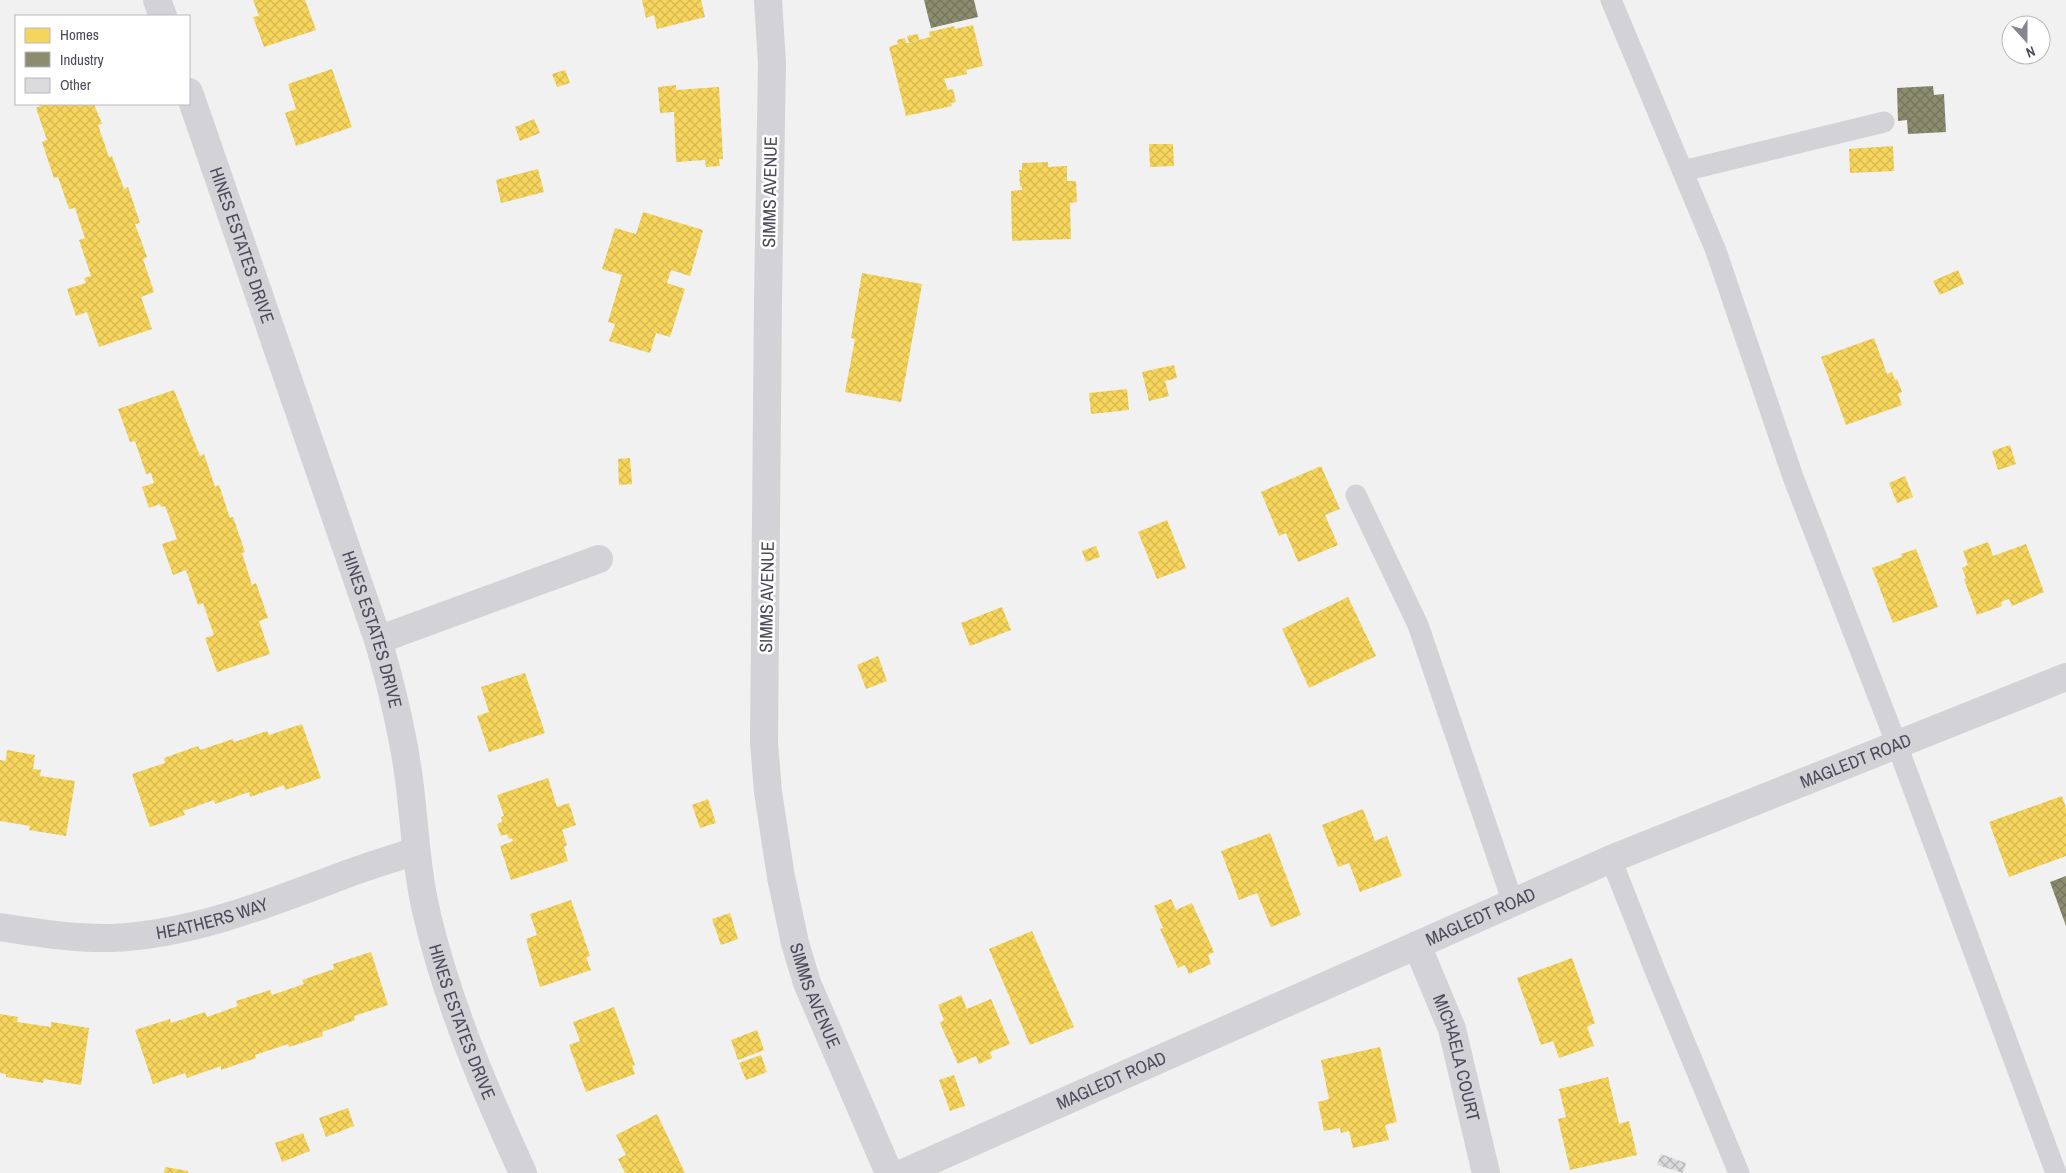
<svg xmlns="http://www.w3.org/2000/svg" width="2066" height="1173" font-family="'Archivo Narrow',sans-serif">
  <defs>
    <pattern id="homes-cross-hatch" width="8" height="8" patternUnits="userSpaceOnUse" patternTransform="scale(1.25)"><rect width="8" height="8" fill="#f6d55c"/><path d="M0 0l8 8M0 8l8-8" fill="none" stroke="#d5b852"/></pattern>
    <pattern id="industry-cross-hatch" width="8" height="8" patternUnits="userSpaceOnUse" patternTransform="scale(1.25)"><rect width="8" height="8" fill="#8c8c6e"/><path d="M0 0l8 8M0 8l8-8" fill="none" stroke="#75745e"/></pattern>
    <pattern id="building-cross-hatch" width="8" height="8" patternUnits="userSpaceOnUse" patternTransform="scale(1.25)"><rect width="8" height="8" fill="#dbdadd"/><path d="M0 0l8 8M0 8l8-8" fill="none" stroke="#b4b3b6"/></pattern>
  </defs>
  <rect width="100%" height="100%" fill="#f1f1f1"/>
  <path fill="url(#homes-cross-hatch)" d="M253,0H305L316,30L264,47L253,17L259,16Z
    M642,0H701L705,17L657,29L654,15L646,18Z
    M973,25L983,66L966,70L967,74L944,79L948,90L953,89L956,102L951,103L952,106L906,116L889,47L898,44L897,40L905,38L906,43H909L907,36L918,34L919,40L930,37L929,32L954,26L955,29Z
    M332,69L352,127L296,146L285,113L296,109L288,84Z
    M565,70L570,83L557,87L552,74Z
    M676,85V90L719,87L723,159H719L720,166L706,167L705,160L676,162L674,112L660,113L658,87Z
    M39,104H94L102,124L98,125L109,157L112,156L124,189L128,187L140,223L135,224L147,257L143,259L154,292L141,297L152,329L99,347L87,312L76,316L67,289L86,283L84,278L91,276L79,240L85,238L75,208L69,209L58,177L54,178L42,142L47,140L36,108L40,106Z
    M534,119L540,133L520,141L515,127Z
    M1149,144H1173L1174,166L1150,167Z
    M1893,146L1894,171L1850,173L1849,149Z
    M1048,162V167L1067,166V181H1076L1077,202L1070,203L1071,239L1012,241L1011,191L1022,190V187L1020,186L1019,170H1022V163Z
    M538,169L544,192L501,203L496,180Z
    M643,212L703,230L690,276L671,270L667,283L685,289L670,337L656,333L650,353L609,341L615,324L608,322L622,275L602,269L615,228L636,234Z
    M1958,270L1964,284L1940,295L1933,281Z
    M862,273L922,284L901,402L845,392L855,339L851,338Z
    M1874,338L1887,374L1892,372L1895,380L1897,379L1902,392L1898,394L1902,405L1846,425L1821,357Z
    M1174,365L1177,378L1165,381L1169,396L1149,401L1142,372Z
    M1127,389L1129,410L1091,414L1089,393Z
    M174,390L200,456L204,454L215,487L219,485L230,518L233,517L245,552L242,553L252,585L256,583L268,618L259,621L270,654L217,672L205,638L214,635L203,603L198,605L186,570L173,575L162,544L177,539L165,506L161,507L160,504L149,508L142,487L154,483L151,473L146,474L135,441L130,442L118,409Z
    M2010,445L2016,464L1998,470L1992,451Z
    M630,458L632,484L619,485L618,459Z
    M1321,466L1340,509L1325,515L1338,545L1298,562L1286,533L1279,536L1261,492Z
    M1905,476L1913,497L1897,503L1889,483Z
    M1167,520L1186,568L1157,579L1138,532Z
    M1988,542L1993,556L2026,544L2044,592L2012,606L2009,599L2001,602L2002,606L1977,615L1964,579L1966,578L1962,568L1968,565L1963,551Z
    M1096,546L1100,557L1086,562L1082,551Z
    M1916,549L1938,607L1893,623L1872,568L1902,557L1901,554Z
    M1348,597L1376,656L1309,688L1282,629Z
    M1002,607L1011,630L970,646L961,623Z
    M878,656L887,681L866,689L857,665Z
    M525,673L545,733L489,752L477,716L489,712L481,687Z
    M302,724L321,778L285,790L284,785L250,797L249,792L215,804L214,800L183,811L185,815L150,827L132,774L165,763L164,758L198,746L200,750L233,739L234,742L267,731L269,735Z
    M7,750L35,755L33,769L41,770L40,776L75,781L66,836L29,830L30,826L0,821V760L6,761Z
    M548,778L557,807L569,803L576,825L562,830L567,845L564,847L568,861L511,880L500,846L513,841L512,838L509,839L507,834L501,836L497,824L502,822L501,817L504,816L497,795Z
    M2062,796L2066,808V856L2009,877L1989,822Z
    M708,799L716,823L700,828L692,805Z
    M1363,809L1375,841L1387,836L1402,876L1360,892L1349,863L1338,867L1322,825Z
    M1270,833L1301,915L1271,927L1257,893L1239,900L1221,851Z
    M1171,899L1176,910L1192,903L1214,952L1208,955L1211,964L1189,974L1185,965L1178,968L1160,929L1163,928L1154,906Z
    M571,900L590,956L586,957L591,970L540,987L526,939L537,935L530,914Z
    M730,913L738,939L721,945L712,919Z
    M1032,931L1074,1027L1030,1045L989,949Z
    M371,952L388,1005L354,1016L355,1020L322,1032L323,1036L289,1047L288,1044L255,1055L256,1058L221,1070V1066L187,1078L185,1073L153,1084L135,1030L170,1019L171,1023L205,1012L207,1017L238,1006L236,1001L270,990L272,995L304,984L302,980L334,969L333,964Z
    M1572,958L1595,1023L1587,1027L1594,1046L1559,1058L1553,1041L1541,1045L1517,978Z
    M961,995L967,1009L991,999L1010,1044L990,1052L992,1058L979,1064L976,1056L958,1064L940,1023L944,1020L938,1005Z
    M614,1007L635,1065L632,1066L635,1074L586,1092L569,1045L580,1041L573,1022Z
    M0,1014L18,1017L17,1022L51,1027V1022L89,1028L81,1085L44,1079L43,1083L6,1077V1074L0,1073Z
    M757,1030L764,1050L738,1060L731,1040Z
    M1380,1047L1397,1122L1385,1125L1389,1140L1353,1148L1349,1131L1341,1133L1340,1128L1324,1131L1318,1102L1329,1099L1321,1060Z
    M761,1055L767,1072L746,1080L739,1063Z
    M954,1075L965,1106L950,1111L939,1080Z
    M1608,1077L1619,1124L1629,1121L1637,1155L1570,1170L1558,1119L1566,1117L1559,1089Z
    M348,1108L354,1126L326,1137L319,1118Z
    M657,1114L685,1173H625L618,1159L626,1155L616,1135Z
    M303,1133L310,1151L282,1162L275,1143Z
    M165,1167L188,1171V1173H164Z"/>
  <path fill="url(#industry-cross-hatch)" d="M924,0H974L978,17L931,28Z
    M1933,86L1934,95L1944,94L1946,132L1908,134L1907,120L1898,121L1897,88Z
    M2066,876V926L2050,882Z"/>
  <path fill="url(#building-cross-hatch)" d="M1661,1154L1686,1163L1683,1173L1657,1165Z"/>
  <g fill="none" stroke-linecap="round" stroke-linejoin="round">
    <path stroke="#d3d2d6" stroke-width="21" d="M1611,0L1716,251L1793,477L1897,745L2056,1173
      M1683,171L1884,122
      M1356,495L1418,625L1513,903
      M1611,859L1656,973L1739,1173"/>
    <g stroke="#d3d2d6" stroke-width="28">
      <path d="M157,0L163,16"/>
      <path id="s1" d="M768,0L772,63L768,300L764,743L768,792L781,877L795,943L807,983L889,1173"/>
      <path id="s2" d="M189,92L378,640C392,688 404,737 410,787C415,830 417,873 427,915C448,1004 485,1090 523,1173"/>
      <path d="M378,640L599,559"/>
      <path id="s3" d="M0,927C38,933 75,939 113,938C194,934 270,903 344,875C368,866 392,859 416,851"/>
      <path id="s4" d="M1417,945L1452,1029L1486,1173"/>
    </g>
    <path stroke="#d3d2d6" stroke-width="28" id="s5" d="M903,1173L1611,859L2066,677"/>
  </g>
  <g text-anchor="middle" stroke-width="5" stroke-linejoin="round" paint-order="stroke">
    <g font-size="18" fill="#4f4a5c" stroke="#fff">
      <text transform="translate(770 192) rotate(-89)" y="6">SIMMS AVENUE</text>
      <text dy="6" stroke="none"><textPath href="#s2" startOffset="162">HINES ESTATES DRIVE</textPath></text>
      <text transform="translate(767 597) rotate(-89)" y="6">SIMMS AVENUE</text>
      <text dy="6" stroke="none"><textPath href="#s2" startOffset="568">HINES ESTATES DRIVE</textPath></text>
      <text dy="6" stroke="none"><textPath href="#s5" startOffset="1038">MAGLEDT ROAD</textPath></text>
      <text dy="6" stroke="none"><textPath href="#s3" startOffset="215">HEATHERS WAY</textPath></text>
      <text dy="6" stroke="none"><textPath href="#s5" startOffset="632">MAGLEDT ROAD</textPath></text>
      <text dy="6" stroke="none"><textPath href="#s1" startOffset="1002">SIMMS AVENUE</textPath></text>
      <text dy="6" stroke="none"><textPath href="#s2" startOffset="972">HINES ESTATES DRIVE</textPath></text>
      <text dy="6" stroke="none"><textPath href="#s4" startOffset="120">MICHAELA COURT</textPath></text>
      <text dy="6" stroke="none"><textPath href="#s5" startOffset="228">MAGLEDT ROAD</textPath></text>
    </g>
  </g>
  <rect x="15" y="15" width="175" height="90" fill="#ffffff" stroke="#b9b7be"/>
  <rect x="25" y="28" width="25" height="15" fill="#f6d55c" stroke="#b9b7be"/>
  <text x="60" y="40" font-size="15" fill="#4f4a5c">Homes</text>
  <rect x="25" y="52" width="25" height="15" fill="#8c8c6e" stroke="#b9b7be"/>
  <text x="60" y="65" font-size="15" fill="#4f4a5c">Industry</text>
  <rect x="25" y="78" width="25" height="15" fill="#dbdadd" stroke="#b9b7be"/>
  <text x="60" y="90" font-size="15" fill="#4f4a5c">Other</text>
  <g transform="translate(2026 40) rotate(159)"><circle r="24" fill="#ffffff" stroke="#b9b7be"/>
  <path d="M0-4L9 19L0 12L-9 19Z" fill="#888490"/>
  <text y="-8" font-size="14" font-weight="bold" text-anchor="middle" fill="#4f4a5c">N</text>
  </g>
</svg>
